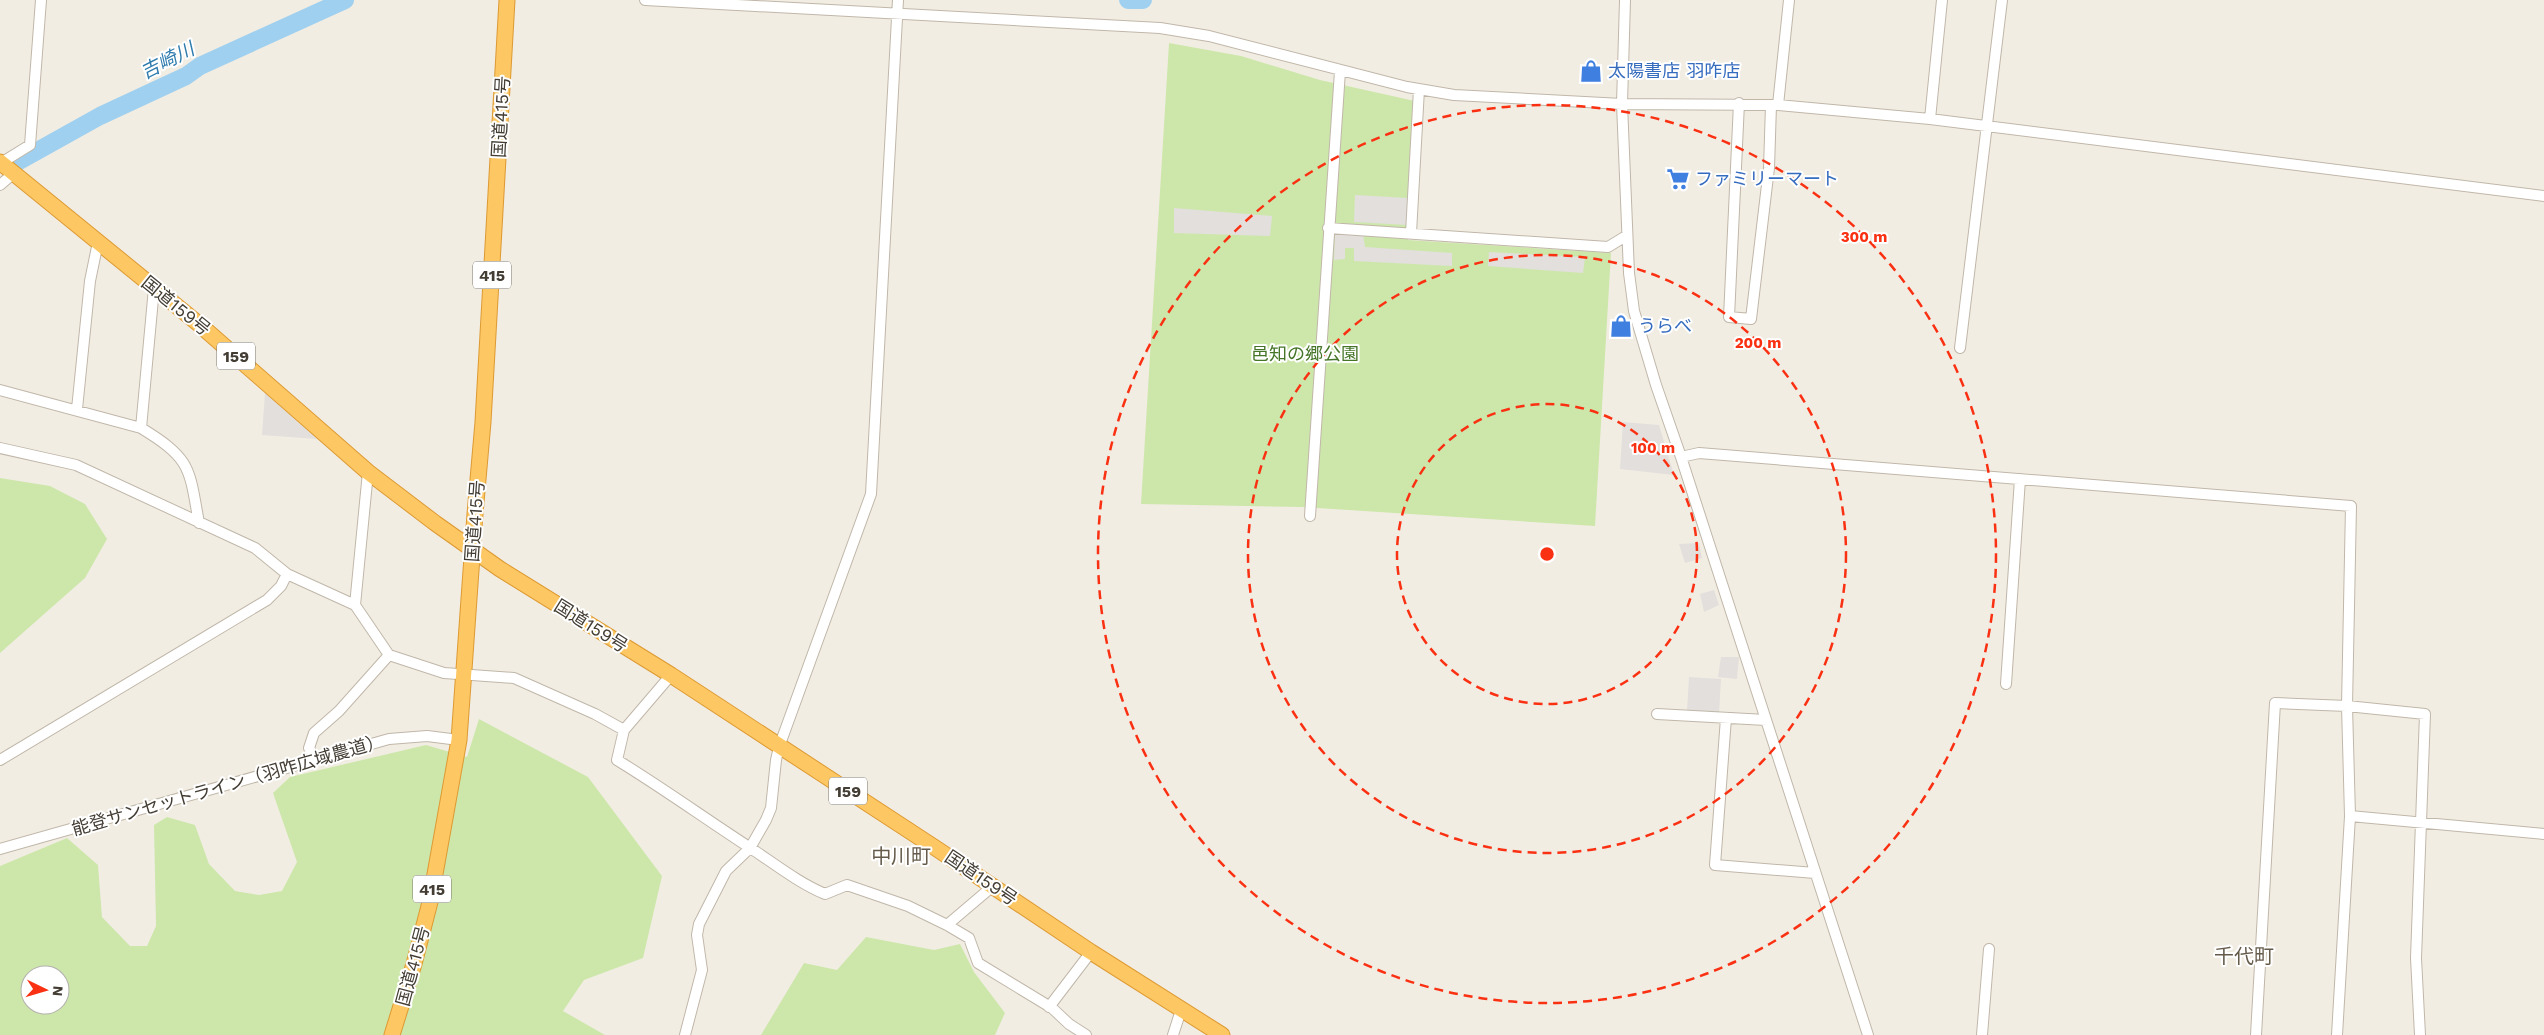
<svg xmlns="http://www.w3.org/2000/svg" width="2544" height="1035" font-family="'Work Sans','Noto Sans JP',sans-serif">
  <rect width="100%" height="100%" fill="#f2ede3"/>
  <path fill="#cde7ab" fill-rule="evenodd" d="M1169,43L1241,56L1320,80L1415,101L1408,240L1611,253L1595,526L1302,507L1141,504Z
    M0,478L50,486L85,504L107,539L85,578L0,653Z
    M479,719L588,777L662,876L643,958L584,980L563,1011L605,1035H0V866L67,838L98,865L102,917L130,946H147L156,926L154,825L167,817L195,825L209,864L235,891L259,895L282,891L297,862L273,793L290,777L426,745L467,757ZM30,975H60V1005H30Z
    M866,937L934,950L960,944L974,972L1005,1013L995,1035H761L804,963L837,970Z"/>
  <path fill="#e2dfdc" d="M1355,195L1408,198L1407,225L1354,222Z
    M1174,208L1272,216L1270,236L1174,233Z
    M1335,234H1363L1365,247L1452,253V266L1354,261V248H1345V259L1334,260Z
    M1489,252L1585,257L1583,273L1488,266Z
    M265,393L317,439L262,435Z
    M1623,422L1659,425L1674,475L1620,469Z
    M1699,543L1702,558L1685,563L1679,544Z
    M1714,590L1719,605L1704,612L1700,594Z
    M1721,657H1739L1737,679L1718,677Z
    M1689,677L1721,679L1719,714L1687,712Z"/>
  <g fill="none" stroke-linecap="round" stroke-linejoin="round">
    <path stroke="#9fd0ef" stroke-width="18" d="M1128,0H1143
      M12,165L100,116L186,76L200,66L345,0"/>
    <defs>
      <path id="minor" d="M645,0L1160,28L1209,36L1407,87L1454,95L1622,104L1778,105L1930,119L2544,196
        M1625,0L1622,104L1629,273L1634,311L1656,385L1681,457L1868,1035
        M1739,103L1729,317L1751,319L1769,168L1771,105
        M1778,105L1789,0
        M1930,119L1942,0
        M1,163L30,145L41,0
        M0,185L14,173
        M1328,228L1608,247L1626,236
        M1411,233L1419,89
        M154,288L141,428C192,459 189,468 199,523
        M1960,348L2002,0
        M0,390L141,428
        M77,409L90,281L98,242
        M0,448L76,465L255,548L287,574L355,605L389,655L444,673L514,678L595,714L624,730L617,760C663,788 707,820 752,849C776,865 799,883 825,894L847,885L908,906L947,925L969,938L978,963L1052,1008L1069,1024L1086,1035
        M1681,457L1699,453L2351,506L2347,706L2350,816L2337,1035
        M1310,516L1340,71
        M355,605L368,472
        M2006,684L2020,479
        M1657,714L1766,720
        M1726,718L1715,865L1815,873
        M624,730L671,675
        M0,760L267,600L281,586L287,574
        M316,760L309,748L314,733L339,711L389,655
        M2350,816L2544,834
        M0,849L389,739L427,736L459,740
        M947,925L993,886
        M1049,1007L1091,952
        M685,1035L702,970L697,935L699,924L726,871L750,848L766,820L771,808L776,760L779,747L871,494L898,0
        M1173,1035L1181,1010
        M1982,1035L1989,949
        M2256,1035L2275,703L2347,706L2425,714L2416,958L2420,1035"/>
      <path id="highway" d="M0,162L200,325L368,472L435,523L500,569L671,675L937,849L1091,952L1222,1035
        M392,1035L414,964L430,902L459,740L475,514L483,422L507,0"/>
    </defs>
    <use href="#minor" stroke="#c0b7a9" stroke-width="12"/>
    <use href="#highway" stroke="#dd9a33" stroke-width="17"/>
    <use href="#minor" stroke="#fff" stroke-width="10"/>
    <use href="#highway" stroke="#fdc763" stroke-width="15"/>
  </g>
  <g fill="none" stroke="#fa3012" stroke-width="2.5" stroke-dasharray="9 6">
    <circle cx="1547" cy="554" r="150"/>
    <circle cx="1547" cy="554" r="299"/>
    <circle cx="1547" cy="554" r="449"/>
  </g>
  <defs>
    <symbol id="shop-bare" viewBox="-9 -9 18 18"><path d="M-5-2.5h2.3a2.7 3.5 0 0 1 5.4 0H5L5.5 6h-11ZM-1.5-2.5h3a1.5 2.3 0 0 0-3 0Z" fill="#3f7fe0" stroke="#fff" stroke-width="2.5" paint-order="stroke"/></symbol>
    <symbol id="supermarket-bare" viewBox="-9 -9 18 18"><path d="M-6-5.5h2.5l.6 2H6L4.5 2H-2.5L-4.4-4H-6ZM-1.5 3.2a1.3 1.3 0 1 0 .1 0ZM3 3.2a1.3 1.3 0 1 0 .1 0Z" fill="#3f7fe0" stroke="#fff" stroke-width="2.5" paint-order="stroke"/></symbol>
  </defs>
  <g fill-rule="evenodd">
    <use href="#shop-bare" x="1575" y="55" width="32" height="32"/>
    <use href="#supermarket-bare" x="1662" y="163" width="32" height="32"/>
    <use href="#shop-bare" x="1605" y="310" width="32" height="32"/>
  </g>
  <g text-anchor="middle" stroke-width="4" stroke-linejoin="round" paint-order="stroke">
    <g fill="#fff" stroke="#7b7771" stroke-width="1">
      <rect x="473" y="261.5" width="38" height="27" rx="4"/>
      <rect x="217" y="342.5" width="38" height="27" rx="4"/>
      <rect x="829" y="777.5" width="38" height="27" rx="4"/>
      <rect x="413" y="875.5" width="38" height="27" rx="4"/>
    </g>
    <g font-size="16" font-weight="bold" fill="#433d34">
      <text x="492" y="281">415</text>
      <text x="236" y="362">159</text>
      <text x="848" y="797">159</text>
      <text x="432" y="895">415</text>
    </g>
    <g font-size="18" fill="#366cbe" stroke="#fff" text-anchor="start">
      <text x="1608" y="77">太陽書店 羽咋店</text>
      <text x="1695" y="185">ファミリーマート</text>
      <text x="1638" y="332">うらべ</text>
    </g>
    <g font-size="18" fill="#433d34" stroke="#fff">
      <text transform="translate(501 117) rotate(-87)" y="6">国道415号</text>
      <text transform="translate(176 306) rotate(39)" y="6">国道159号</text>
      <text transform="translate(475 521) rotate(-86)" y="6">国道415号</text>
      <text transform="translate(591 626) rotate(32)" y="6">国道159号</text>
      <text transform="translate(228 785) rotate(-16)" y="6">能登サンセットライン（羽咋広域農道）</text>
      <text transform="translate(981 878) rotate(34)" y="6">国道159号</text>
      <text transform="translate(413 966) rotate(-75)" y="6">国道415号</text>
    </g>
    <g font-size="18" fill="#467528" stroke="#fff">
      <text x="1305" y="360">邑知の郷公園</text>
    </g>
    <g font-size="19" font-style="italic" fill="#2e7bae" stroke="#fff">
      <text transform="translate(167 60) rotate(-27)" y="7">吉崎川</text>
    </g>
    <g font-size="20" fill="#665b4b" stroke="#fff">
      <text x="901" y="863">中川町</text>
      <text x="2244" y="963">千代町</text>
    </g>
  </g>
  <circle cx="1547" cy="554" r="8" fill="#fa3012" stroke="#fff" stroke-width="2.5"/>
  <g font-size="15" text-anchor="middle" font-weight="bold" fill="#fa3012" stroke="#fff" stroke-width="4" stroke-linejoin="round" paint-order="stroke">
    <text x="1864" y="242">300 m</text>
    <text x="1758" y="348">200 m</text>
    <text x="1653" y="453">100 m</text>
  </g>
  <g transform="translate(45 990) rotate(95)"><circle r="24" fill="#ffffff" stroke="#b4b1ae"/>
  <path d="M0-4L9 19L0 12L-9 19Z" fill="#fa3012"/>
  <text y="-8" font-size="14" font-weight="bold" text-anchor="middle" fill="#433d34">N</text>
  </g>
</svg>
